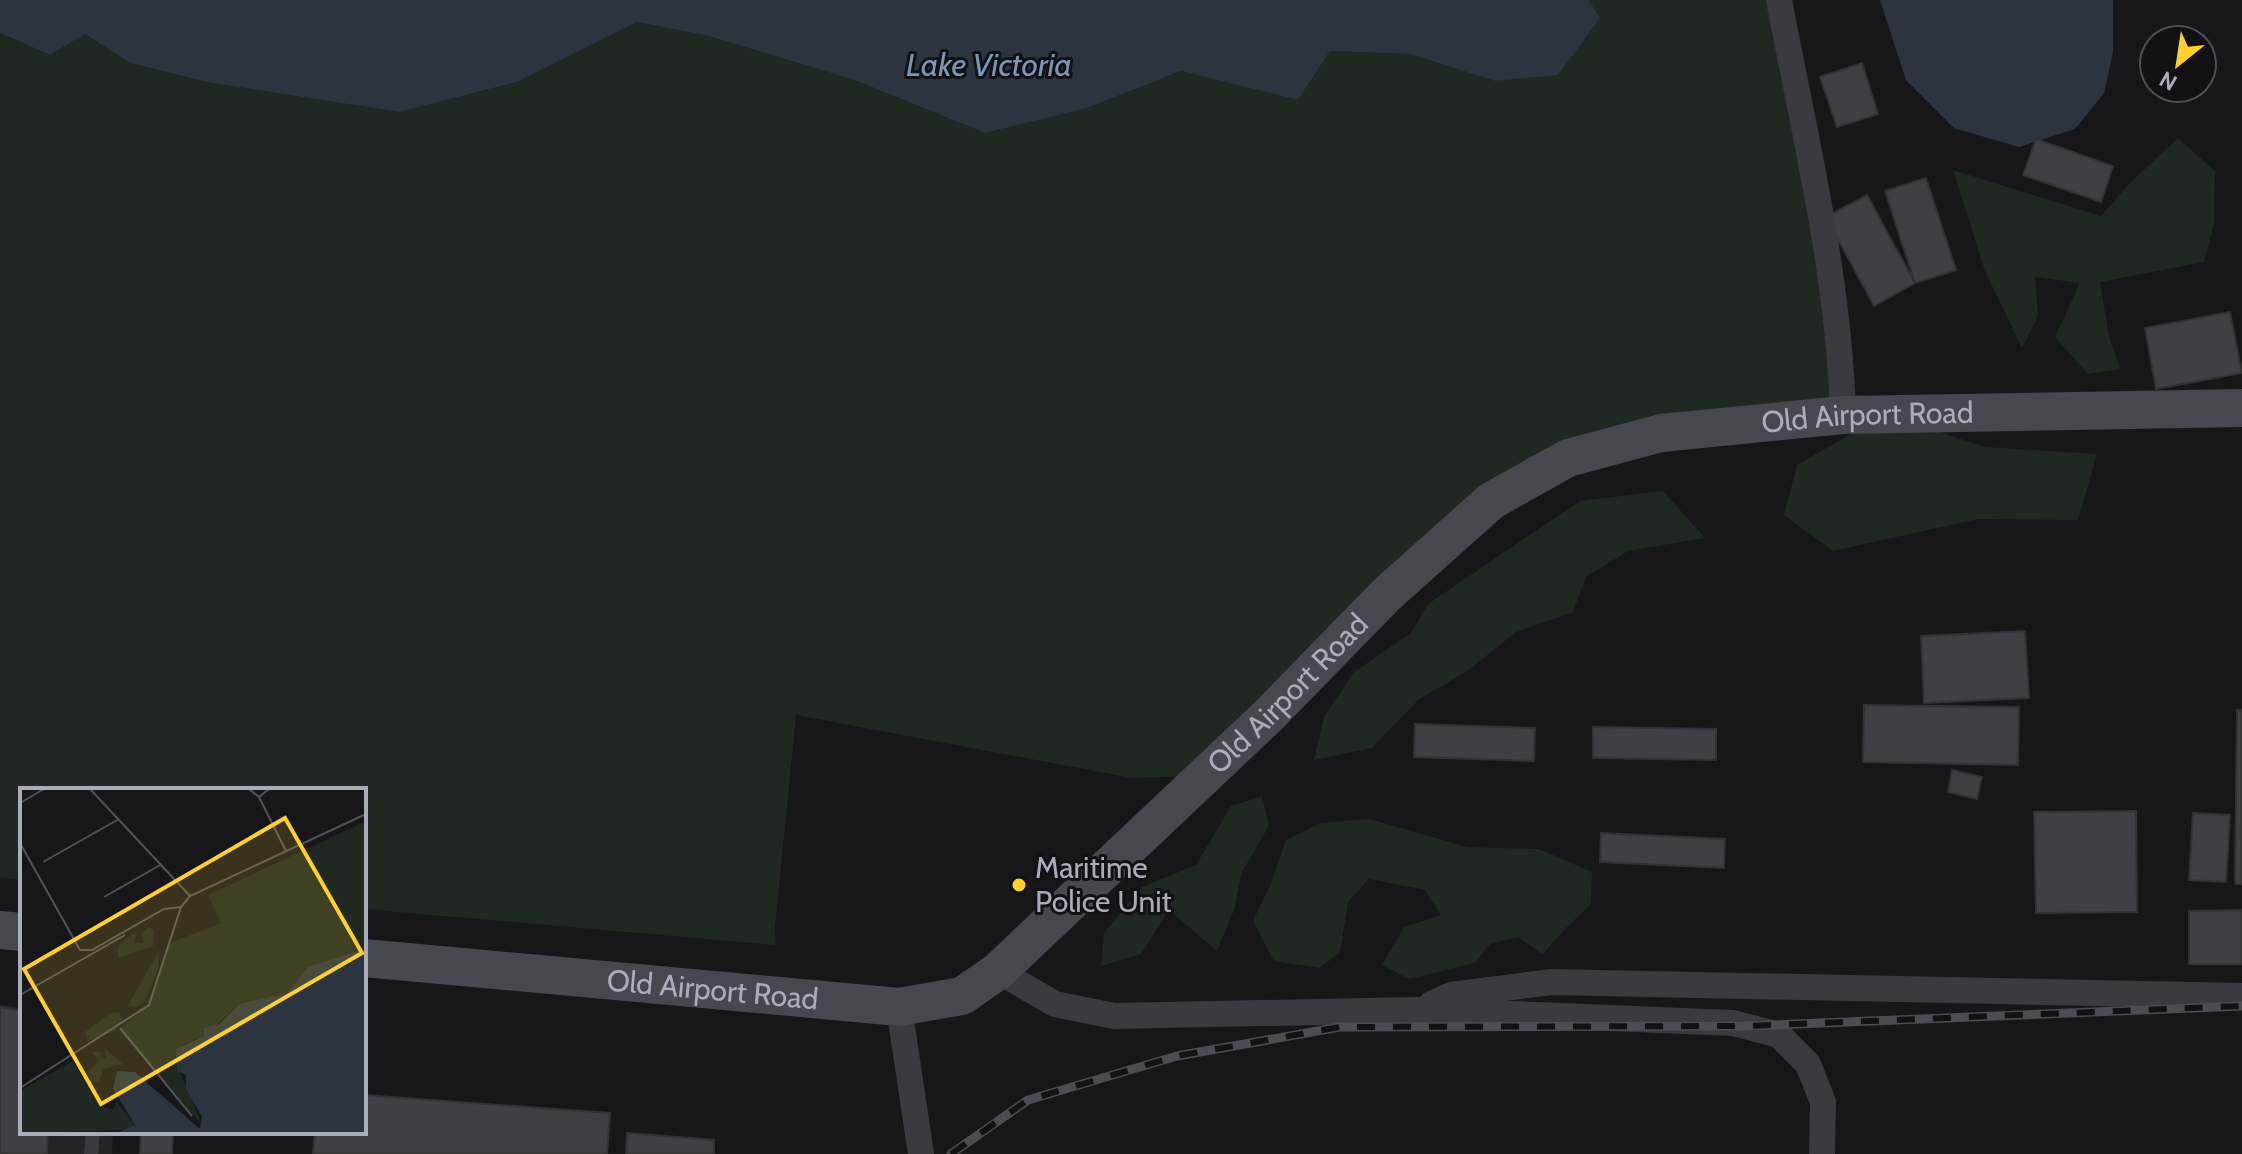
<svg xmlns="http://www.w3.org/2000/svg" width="2242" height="1154" font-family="Cabin,sans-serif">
  <rect width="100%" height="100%" fill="#17171a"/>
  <path fill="#242327" d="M0,1005L22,1008V1132H113L112,1154H0Z"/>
  <path fill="#1f2821" d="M1589,0H1775L1843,415L1568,458L1204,776L1132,778L796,715L775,928L776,945L364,909V790H22V880L0,878V33L50,55L85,34L130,63L206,82L399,112L517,82L637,22L709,36L857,81L985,133L1087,108L1181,71L1298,100L1330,51L1410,54L1495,81L1600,18Z
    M2178,138L2215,171L2214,224L2204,262L2100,282L2109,337L2120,369L2088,374L2055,337L2080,283L2035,277L2038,316L2022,348L1985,271L1953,170L2101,216L2131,182Z
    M1885,414L1985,447L2097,454L2078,520L1978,519L1833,551L1784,515L1797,465Z
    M1663,491L1705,538L1628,551L1586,577L1573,612L1516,632L1466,672L1419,699L1372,748L1314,760L1324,717L1354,672L1411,633L1428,604L1580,501Z
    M1262,796L1269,826L1242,872L1234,910L1217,951L1169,910L1141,954L1101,966L1104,933L1142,887L1196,865L1231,806Z
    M1370,819L1467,847L1539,849L1592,872L1591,904L1565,929L1543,954L1518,937L1490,944L1475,963L1409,979L1382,965L1404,927L1441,915L1425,890L1369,879L1348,902L1340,953L1319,968L1274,961L1253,921L1272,881L1286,840L1321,823Z"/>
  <path fill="#2c343f" d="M0,0H1589L1600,18L1558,75L1495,81L1410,54L1330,51L1298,100L1181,71L1087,108L985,133L857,81L709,36L637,22L517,82L399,112L206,82L130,63L85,34L50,55L0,33Z
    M1880,0H2113V52L2104,93L2075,129L2019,147L1954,128L1906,80Z"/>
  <path fill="#3f3f45" stroke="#323136" stroke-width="2" d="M1862,63L1878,114L1837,127L1820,77Z
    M2036,139L2113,166L2101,202L2023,175Z
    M1926,178L1956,270L1915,283L1885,191Z
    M1867,195L1915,283L1874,306L1826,217Z
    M2230,312L2242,373L2156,389L2145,328Z
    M2025,631L2029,698L1924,703L1921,636Z
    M1864,705L2019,707L2018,765L1863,762Z
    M2237,710H2242V884H2236L2235,881Z
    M2237,710H2242V884H2236L2235,881Z
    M1415,724L1535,728L1534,761L1414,757Z
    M1593,727L1716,729V760L1593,758Z
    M1952,770L1982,777L1977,799L1948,792Z
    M2136,811L2137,912L2036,913L2034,812Z
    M2193,813L2230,815L2226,882L2189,880Z
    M2193,813L2230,815L2226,882L2189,880Z
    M1601,833L1725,839L1724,868L1600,862Z
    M2242,910V964H2189V911Z
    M2242,910V964H2189V911Z
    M0,1007L22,1011V1132H48L47,1154H0Z
    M364,1095L610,1113L607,1154H313L315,1132H364Z
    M141,1132H173L172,1154H140Z
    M627,1133L714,1140V1154H626Z"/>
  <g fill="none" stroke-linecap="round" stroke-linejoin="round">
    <path stroke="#3a3a41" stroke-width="14" d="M91,1154L93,1132"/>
    <path stroke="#3a3a41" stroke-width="26" d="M1779,0C1805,137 1839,275 1843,415
      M998,971L1055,1004L1114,1016L1416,1010L1733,1023L1779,1035L1808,1064L1823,1102L1822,1154
      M1431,1004L1451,995L1551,982L2242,996
      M899,1007L921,1154"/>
    <g stroke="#46474f" stroke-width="38">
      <path d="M0,930L22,932"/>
      <path id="s1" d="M364,958L899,1007L962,996L998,971L1269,715L1386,595L1491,501L1568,458L1661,433L1843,415L2242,408"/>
    </g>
    <defs>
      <path id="rail" d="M951,1154L1028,1100L1177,1056L1340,1027L1746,1026L2242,1006"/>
    </defs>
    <use href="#rail" stroke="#4b4c54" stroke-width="9"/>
    <use href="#rail" stroke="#121215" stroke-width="6" stroke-dasharray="18" stroke-linecap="butt"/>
  </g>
  <circle fill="#ffcf2a" stroke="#121215" stroke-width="3" cx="1019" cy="885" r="8"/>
  <g text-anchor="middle" stroke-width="6" stroke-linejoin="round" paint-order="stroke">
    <g font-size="30" fill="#a8acbb" stroke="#121215">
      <text dy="10" stroke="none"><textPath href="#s1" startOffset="1718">Old Airport Road</textPath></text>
      <text dy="10" stroke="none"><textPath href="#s1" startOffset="1046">Old Airport Road</textPath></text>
      <text dy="10" stroke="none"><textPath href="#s1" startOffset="350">Old Airport Road</textPath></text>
    </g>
    <g font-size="30" fill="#a8acbb" stroke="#121215" text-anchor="start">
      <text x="1035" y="878">Maritime<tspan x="1035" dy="34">Police Unit</tspan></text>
    </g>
    <g font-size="32" font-style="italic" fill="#7d96b8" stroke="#121215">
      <text x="989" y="76">Lake Victoria</text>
    </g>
  </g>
  <g transform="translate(20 788)">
    <rect width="346" height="346" fill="#17171a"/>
    <path d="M346,33V160L288,179L267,205L219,216L184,248L163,256L158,278L182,337L100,240L129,217L150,155L201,135L188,107ZM129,139L134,142L133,158L98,170V158L112,146L117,145L114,155H124L122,144ZM138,165L139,178L125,213L116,219L108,217ZM92,224L100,225L102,232L95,243L68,253L65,244ZM84,260L103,276L83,281L79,295L73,294L68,283L79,273L71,264H80L82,271L86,269ZM53,273L81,319L93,321L97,314L115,337L111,342L0,345V303Z" fill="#1f2821"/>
    <path d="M346,160V345H96L115,337L93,301L97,283L115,284L180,341L182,329L166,301V287L157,283L156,261L184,248V240L200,236L219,216L267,205L288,179Z" fill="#2c343f"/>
    <path fill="none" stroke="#51535a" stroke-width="2" d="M70,1L170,108M229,1L239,9L249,1M239,9L266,63M0,15L24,1M0,55L60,162H72L144,121L161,119M23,74L99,31M84,109L142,76M0,207L105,147M100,240L172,328M0,300L129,217L161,119L170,108L346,26"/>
    <path fill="#ffcf2a" fill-opacity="0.15" stroke="#ffcf2a" stroke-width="4" d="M265,30L342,165L81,316L4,181Z"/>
    <rect width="346" height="346" fill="none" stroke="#a8acbb" stroke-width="4"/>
  </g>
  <g transform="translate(2178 64) rotate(210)"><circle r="38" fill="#121215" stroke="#4e5057" stroke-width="2"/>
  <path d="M0-6L14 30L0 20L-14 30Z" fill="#ffcf2a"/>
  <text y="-12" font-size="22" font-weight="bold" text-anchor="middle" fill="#a8acbb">N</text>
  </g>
</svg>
